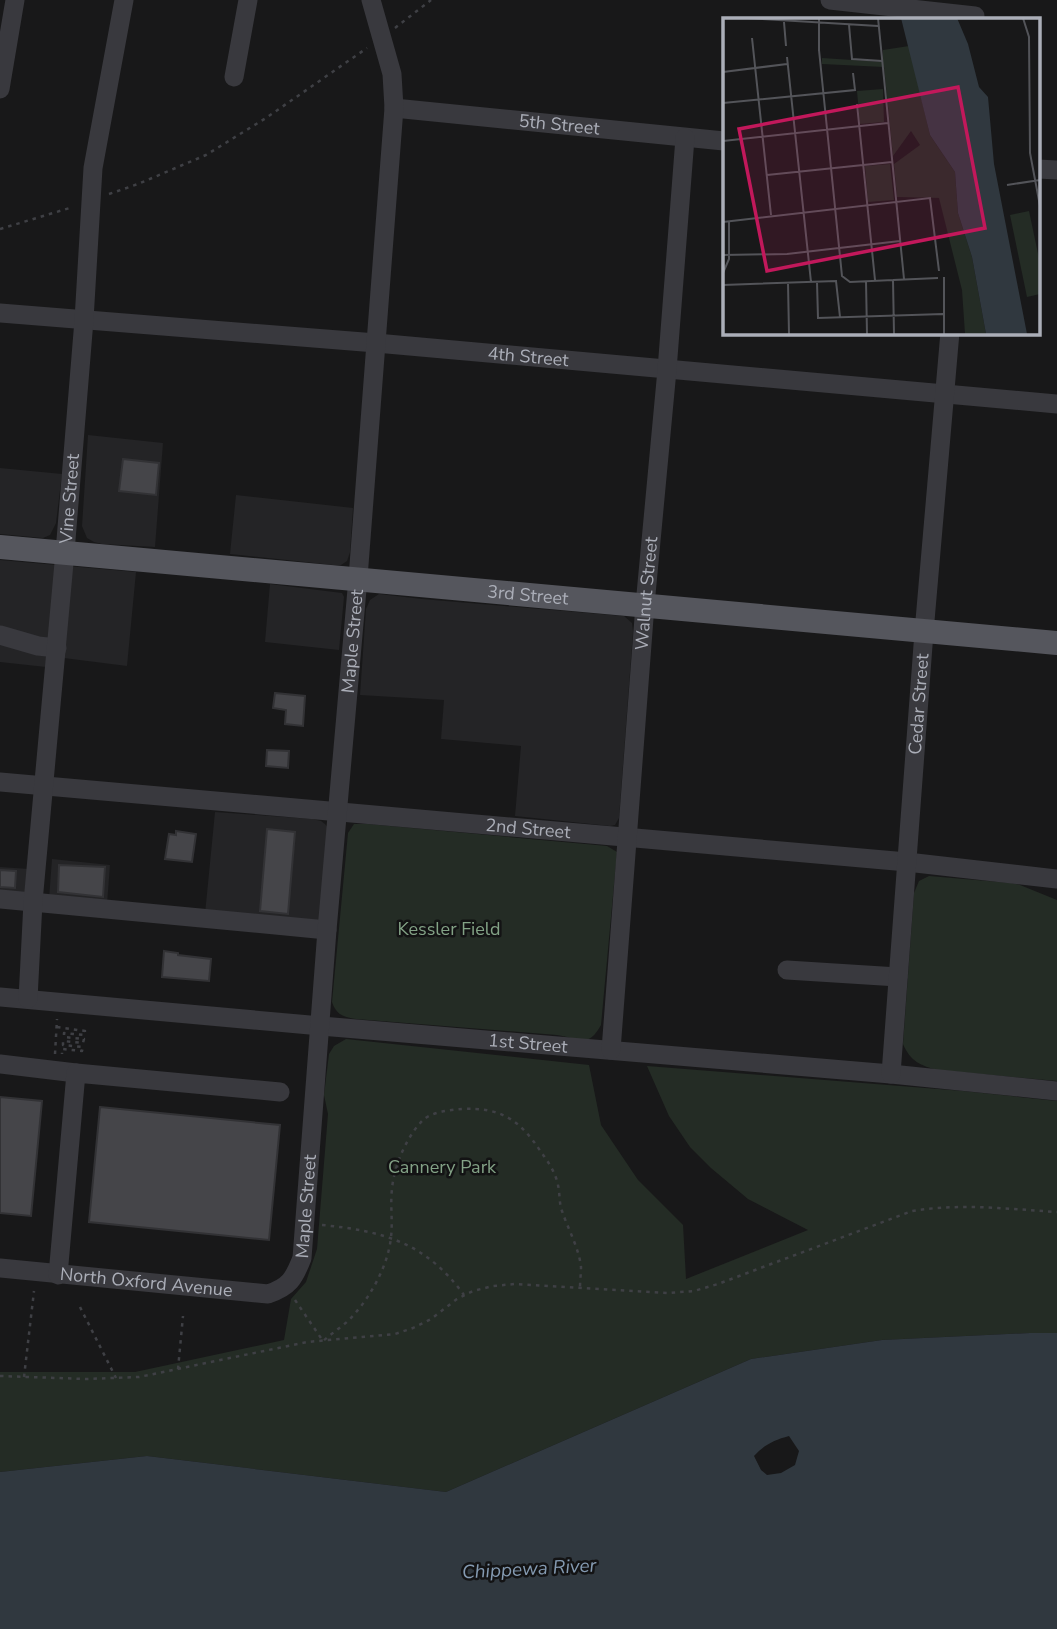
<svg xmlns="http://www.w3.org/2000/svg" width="1057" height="1629" font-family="'Nunito Sans',sans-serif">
  <rect width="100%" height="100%" fill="#181819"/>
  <path fill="#242426" d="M88,435L163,443L155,547L102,544L94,542L87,538L82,526Z
    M0,468L62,474L56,523L50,535L43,538L0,534Z
    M236,495L353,508L350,552L347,561L341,565H333L230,554Z
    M0,560L136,572L127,666L48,656L46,667L0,662Z
    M270,584L342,593L344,597L339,650L265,642Z
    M379,594L422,599L624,616L632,623L633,632L619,818L615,825L610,826L515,816L521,746L441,739L444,700L360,695L366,609L370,600Z
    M215,812L312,819L321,821L325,824L328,828L319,925L205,914Z
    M52,859L110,865L107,904L49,899Z
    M0,867L29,869L25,897L0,894Z"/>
  <path fill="#242c25" d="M354,824H368L607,846L617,852L601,1025C588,1049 579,1038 557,1035L356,1019C344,1017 336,1015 332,1002L348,833Z
    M929,876L1011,883L1020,885L1057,900V1081L938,1070C921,1066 910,1061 903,1044L914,893L919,881Z
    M346,1039L589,1065L601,1125L638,1180L683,1225L686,1279L808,1230L748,1199L711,1168L690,1147L669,1116L647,1066L963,1091L1057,1101V1333H1030L882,1340L751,1359L446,1492L147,1456L0,1472V1372H135L284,1340L291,1299L306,1282L317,1249L328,1114L324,1095L329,1054L334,1046Z"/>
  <path fill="#30383f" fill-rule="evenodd" d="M1030,1333H1057V1629H0V1472L147,1456L446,1492L751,1359L882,1340ZM789,1436L799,1451L795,1465L781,1473L767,1475L761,1470L754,1456C764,1445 774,1440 789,1436Z"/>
  <path fill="#454549" stroke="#323235" stroke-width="2" d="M123,459L159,463L156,495L119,491Z
    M275,693L305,696L303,726L285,724L286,710L273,708Z
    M267,750L289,751L288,768L266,766Z
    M267,829L295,832L288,914L260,911Z
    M176,831L196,834L192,862L165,859L169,834L176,835Z
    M59,865L105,867L103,897L58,892Z
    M0,870L16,871L15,888L0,887Z
    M164,951L178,953V955L211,959L209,981L162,977Z
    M0,1097L42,1101L31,1216L0,1213Z
    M100,1107L280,1125L269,1240L89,1222Z"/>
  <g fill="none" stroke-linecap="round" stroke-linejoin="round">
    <path stroke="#3f4045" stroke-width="2.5" stroke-dasharray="3.5 5" stroke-linecap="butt" d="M395,28L431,0
      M109,194L138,184L206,155L266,118L367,48
      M0,229L73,207
      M57,1027L85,1031L84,1035L64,1033V1037L84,1039L83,1043L63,1041V1045L83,1047L82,1051L62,1049V1054
      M55,1054L57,1019
      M322,1225C384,1231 426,1243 464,1295
      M295,1300L323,1341C331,1334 340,1328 348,1321C369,1300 388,1267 391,1237C393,1221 390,1205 392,1189C394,1166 406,1138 422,1121C431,1112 449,1110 462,1109C501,1107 520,1120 541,1152C548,1161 556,1174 558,1185C560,1194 559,1203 562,1211C568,1229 579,1248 581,1267C581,1274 580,1281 580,1288
      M80,1307L116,1378
      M178,1369L183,1316
      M0,1376L86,1379L139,1377L307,1342L395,1334L413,1328L431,1319L457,1299L473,1291L493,1286L515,1284L667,1293L694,1291L718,1284L912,1211C960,1203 1009,1209 1057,1212
      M24,1377L34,1291"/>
    <g stroke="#39393e" stroke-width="19">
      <path d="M830,0L975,16"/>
      <path d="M234,77L248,0"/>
      <path d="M0,89L15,0"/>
      <path id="s1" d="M394,108L724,141"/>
      <path d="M1038,169L1057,170"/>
      <path id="s2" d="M0,313L376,343L1057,404"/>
      <path d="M0,635L38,646L57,648"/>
      <path id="s3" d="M0,782L907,862L1057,879"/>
      <path d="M0,899L327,930"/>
      <path d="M787,970L898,977"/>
      <path id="s4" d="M0,997L321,1026L891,1074L1057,1091"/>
      <path id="s5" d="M28,999L33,902L65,552L84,320L93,168L124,0"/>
      <path id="s6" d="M611,1050L645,605L667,370L685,138"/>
      <path d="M0,1064L76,1073"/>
      <path id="s7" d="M891,1074L924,632L950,332"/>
      <path id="s8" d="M0,1268L268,1294C289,1287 294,1279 302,1258L327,930L358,578L394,108L392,74L371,0"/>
      <path d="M58,1275L76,1073L280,1092"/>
    </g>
    <path stroke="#55565d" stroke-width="24" id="s9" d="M0,547L1057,643"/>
  </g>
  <g text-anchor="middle" stroke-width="5" stroke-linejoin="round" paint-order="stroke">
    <g font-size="18" fill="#abaeb8" stroke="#131314">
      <text dy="6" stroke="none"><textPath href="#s1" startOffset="166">5th Street</textPath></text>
      <text dy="6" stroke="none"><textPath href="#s2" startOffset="530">4th Street</textPath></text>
      <text dy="6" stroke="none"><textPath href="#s5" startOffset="502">Vine Street</textPath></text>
      <text dy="6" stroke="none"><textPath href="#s9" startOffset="530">3rd Street</textPath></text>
      <text dy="6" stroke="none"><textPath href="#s6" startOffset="458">Walnut Street</textPath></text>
      <text dy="6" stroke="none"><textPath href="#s8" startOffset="940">Maple Street</textPath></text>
      <text dy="6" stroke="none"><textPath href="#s7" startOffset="371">Cedar Street</textPath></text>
      <text dy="6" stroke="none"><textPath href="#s3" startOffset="530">2nd Street</textPath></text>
      <text dy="6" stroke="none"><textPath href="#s4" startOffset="530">1st Street</textPath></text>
      <text dy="6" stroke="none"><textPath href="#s8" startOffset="373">Maple Street</textPath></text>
      <text dy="6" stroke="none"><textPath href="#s8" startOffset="147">North Oxford Avenue</textPath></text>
    </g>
    <g font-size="18" fill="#83a286" stroke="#131314">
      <text x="449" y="935">Kessler Field</text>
      <text x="442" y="1173">Cannery Park</text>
    </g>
    <g font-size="19" font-style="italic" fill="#849ab1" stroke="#131314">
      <text transform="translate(529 1568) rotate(-3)" y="7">Chippewa River</text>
    </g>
  </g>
  <g transform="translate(723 18)">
    <rect width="317" height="317" fill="#181819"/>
    <path d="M186,28L207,117L232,154L235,195L249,239L263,316H242L239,272L216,180L174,179L171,146L197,127L188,113L170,138L161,49L99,46V40L160,44V32ZM160,71L161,104L137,106L134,73ZM167,146L171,182L145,184L142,148ZM306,193L317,245V276L304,279L287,197Z" fill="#242c25"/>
    <path d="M178,0H234L245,26L256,69L265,79L271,146L304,316H263L249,239L235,195L232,154L207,117Z" fill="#30383f"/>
    <path fill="none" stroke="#535459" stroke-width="2" d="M24,0L155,8M155,0L181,261M300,0L306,19L307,135L317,188M61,4L63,28M126,7L129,41L159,43M29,20L48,197M96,32L119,258L127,264L170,262L171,316M96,33V0M64,39L88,264M0,54L64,46M0,85L132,72L130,55M134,86L152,262M0,123L165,105M44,157L169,144M284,167L317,162M0,204L207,180L216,253M0,237L64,236L177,223M0,255L6,241V204M170,262L215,260M143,263L144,316M94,264L95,300L220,296M65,265L66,316M0,267L113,263L117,299M221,316V259"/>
    <path fill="#c2185b" fill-opacity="0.15" stroke="#c2185b" stroke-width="3.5" d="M235,69L262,210L44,253L16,111Z"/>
    <rect width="317" height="317" fill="none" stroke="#abaeb8" stroke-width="3.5"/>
  </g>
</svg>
